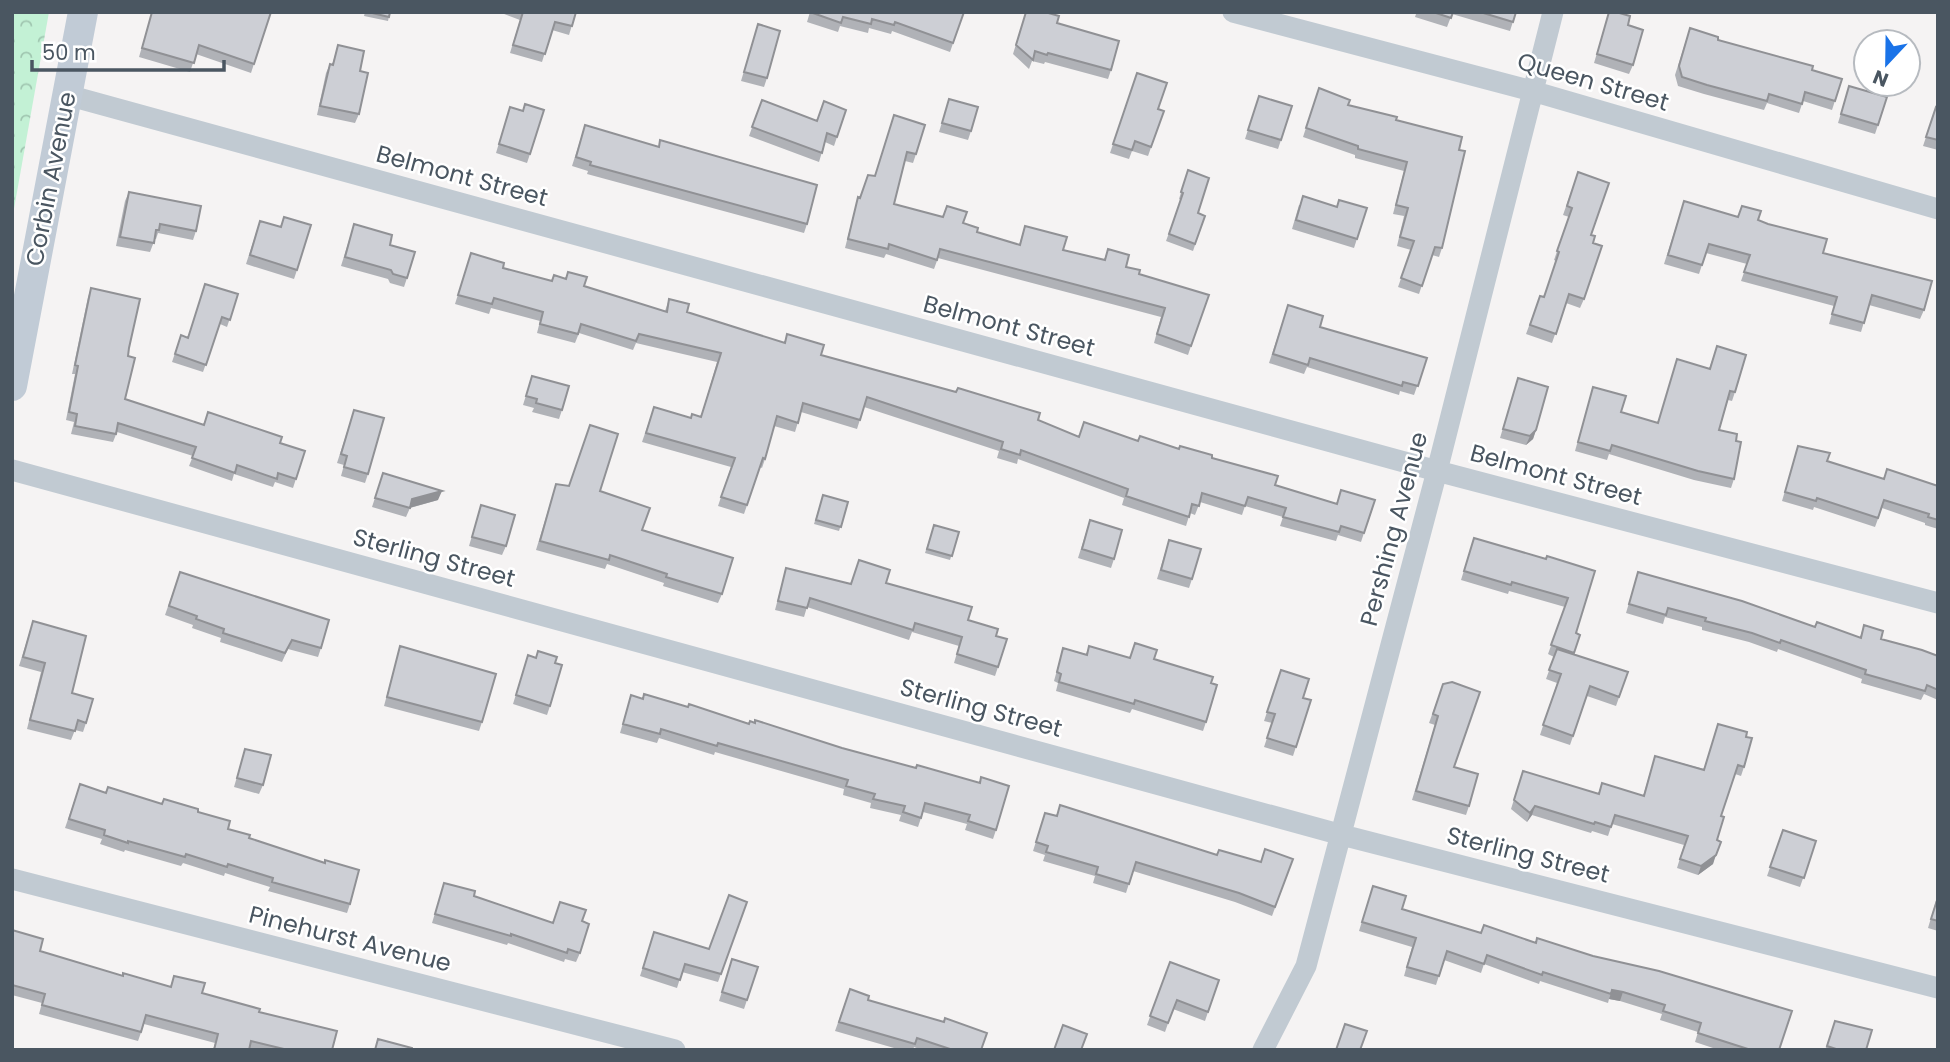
<svg xmlns="http://www.w3.org/2000/svg" width="1950" height="1062" font-family="Poppins,sans-serif">
  <defs>
    <pattern id="forest-crowns" width="20" height="18" patternUnits="userSpaceOnUse" patternTransform="scale(1.75)"><rect width="20" height="18" fill="#c3f1d5"/><path d="M2 6a3 3 0 1 1 6 0M12 15a3 3 0 1 1 6 0" fill="none" stroke="#a0c6b0"/></pattern>
  </defs>
  <rect width="100%" height="100%" fill="#f5f3f3"/>
  <path fill="url(#forest-crowns)" d="M12,12H49L12,220Z"/>
  <g fill="none" stroke-linecap="round" stroke-linejoin="round">
    <path stroke="#c1cad2" stroke-width="21" d="M1233,12L1532,91L1938,209
      M67,95L1437,471L1938,603
      M12,470L1342,835L1938,988
      M12,879L675,1050
      M1263,1050L1306,966L1437,471L1553,12"/>
    <path stroke="#c1cbd6" stroke-width="30" d="M12,386L83,12"/>
  </g>
  <path fill="#b0b2b7" d="M152,12H271L251,73L196,54L190,72L139,57Z
    M365,12H390L388,21L364,16Z
    M499,12H576L569,35L552,30L542,62L510,53L520,20Z
    M810,12H964L950,52L892,31L891,34L869,28L868,33L840,26L838,32L807,22Z
    M1026,12L1057,23L1111,70L1108,79L1045,62L1044,64L1032,61L1029,69L1013,54Z
    M1409,12H1516L1510,31L1452,14L1447,27L1415,17L1416,14Z
    M1609,12L1628,25L1633,65L1629,74L1594,63Z
    M758,24L767,78L764,87L741,81Z
    M1687,37L1718,40L1842,79L1832,110L1803,101L1799,113L1767,103L1764,110L1704,94L1678,86L1675,75Z
    M338,45L359,114L355,123L317,115L326,73L330,64L332,65Z
    M1137,73L1158,109L1164,111L1148,156L1132,151L1129,159L1110,153Z
    M1849,86L1878,125L1875,134L1838,123Z
    M1319,88L1348,105L1396,120L1459,150L1442,248L1439,257L1432,255L1419,294L1398,287L1411,250L1397,246L1404,216L1393,214L1404,171L1355,158V155L1303,137Z
    M1259,96L1281,140L1278,149L1245,139Z
    M949,99L971,131L968,140L939,132Z
    M762,100L817,121L846,110L834,146L825,142L819,162L749,136Z
    M1936,107L1938,108V150L1923,146Z
    M507,116L530,154L527,163L496,153Z
    M891,124L916,154L913,163L905,161L894,204L963,223L977,232L1019,245L1025,226L1063,250L1104,260L1108,249L1126,267L1139,274L1191,346L1188,355L1154,343L1161,317L938,258L934,269L886,254L884,258L845,248L858,197L860,198L875,176Z
    M585,125L658,147L807,224L804,233L587,174L588,171L572,166Z
    M1188,170L1198,213L1205,216L1193,251L1166,241L1181,200L1179,199Z
    M1578,172L1593,243L1584,299L1580,308L1566,303L1552,343L1526,334L1540,296L1544,297L1556,261L1554,260L1569,217L1563,215Z
    M129,192L196,231L193,240L158,233L156,239H155L150,252L116,246L125,201Z
    M1684,201L1738,217L1742,206L1758,220L1823,253L1924,310L1920,319L1869,305L1861,332L1829,324L1834,306L1741,281L1747,264L1706,253L1699,274L1664,264Z
    M1299,205L1367,208L1354,248L1292,229Z
    M354,224L390,245L407,278L404,287L390,283L388,279L341,266Z
    M281,227L297,270L294,279L246,264L257,230Z
    M471,253L503,268L552,281L584,286L665,311L669,299L687,312L784,343L787,334L821,355L1038,420L1079,437L1138,441L1179,449L1212,458L1275,485L1336,504L1375,500L1361,542L1338,535L1336,541L1280,526L1283,517L1245,506L1242,515L1200,502L1195,515L1190,513L1186,526L1122,505L1124,498L1018,459L1017,464L997,458L999,451L864,407L857,429L801,412L795,432L774,426L765,459L762,468L760,467L744,514L718,506L731,467L642,442L654,407L691,418L701,417L717,362L636,343L633,350L579,333L575,343L537,333L540,321L491,308L489,314L455,304Z
    M91,288L129,348L125,399L204,425L280,443L305,451L293,488L275,482L273,487L234,474L232,481L189,466L193,456L117,432L113,442L71,434L74,422L66,420L75,374H72L88,297Z
    M238,294L227,327L220,324L203,372L172,362L181,335L187,338Z
    M1288,305L1320,327L1427,358L1414,395L1400,391L1399,395L1307,367L1304,374L1269,363Z
    M1717,346L1735,392L1732,401L1728,400L1719,430L1736,441L1734,479L1731,488L1694,480L1609,454L1607,460L1575,451L1593,387L1621,412L1658,423L1677,359L1709,369Z
    M532,376L562,410L559,419L532,412L534,408L523,405Z
    M1518,378L1536,430L1533,439L1526,445L1500,438Z
    M354,410L368,474L365,483L341,476L344,465L337,463Z
    M1798,446L1827,461L1883,479L1937,486L1938,484V529L1925,525V523L1882,508L1875,527L1814,507L1813,510L1782,501Z
    M383,473L438,500L410,508L406,517L372,507Z
    M556,484L600,491L642,530L722,594L718,603L663,586L664,583L607,564L605,569L536,550Z
    M823,495L848,502L839,531L814,524Z
    M481,505L506,546L502,555L469,546Z
    M1090,520L1114,559L1111,568L1078,558Z
    M934,525L959,532L950,560L925,553Z
    M1474,538L1546,559L1595,571L1576,633L1580,635L1573,654L1628,672L1616,706L1587,696L1570,745L1540,735L1557,683L1546,679L1554,657L1548,654L1565,607L1509,591L1508,594L1461,580Z
    M1169,540L1192,579L1189,588L1157,579Z
    M786,568L851,584L886,583L968,620L996,636L998,667L995,676L954,663L959,646L912,632L909,640L807,607L804,617L775,610Z
    M180,572L321,648L318,657L288,649L282,662L220,642L221,638L192,628L193,625L165,615Z
    M1638,572L1815,627L1860,637L1864,625L1881,639L1938,656V700L1924,694L1921,700L1861,683L1862,679L1778,649L1777,652L1749,642L1702,630V627L1665,617L1663,624L1626,613Z
    M33,621L86,723L83,732L75,730L71,740L27,729L41,672L19,666Z
    M400,646L482,722L479,731L384,706Z
    M1089,646L1130,658L1154,659L1211,683L1206,722L1203,731L1132,709L1130,713L1056,691L1058,683L1054,681L1063,648L1086,654Z
    M528,655L555,663L550,706L547,715L513,704Z
    M1281,670L1303,698L1311,700L1293,756L1264,747L1272,723L1264,721Z
    M1443,684L1454,767L1469,806L1466,815L1412,800L1435,725L1429,723Z
    M631,695L643,699L688,707L842,748L996,830L993,839L965,830L967,824L923,812L918,827L899,821L901,815L870,808L871,803L843,795L844,789L715,752L714,755L659,738L657,743L620,733Z
    M1718,724L1746,737L1744,767L1741,776L1735,774L1721,816L1713,864L1698,875L1677,868L1684,845L1612,824L1608,836L1592,831L1591,833L1532,815L1527,822L1511,809L1523,771L1598,794L1602,783L1643,796L1655,756L1704,769Z
    M245,749L263,785L259,794L234,787Z
    M80,784L106,793L198,812L228,829L249,838L350,904L347,913L268,891L270,887L225,873L224,876L183,863L181,866L125,850L124,852L100,844L102,839L65,828Z
    M1045,813L1217,855L1261,862L1293,859L1272,916L1235,902L1133,871L1126,893L1093,883L1095,876L1043,861L1045,855L1033,851Z
    M1783,830L1816,841L1800,887L1767,876Z
    M444,883L474,896L553,923L582,921L580,953L576,962L565,959L564,962L508,943L507,945L432,923Z
    M1938,894V931L1928,928Z
    M1370,895L1402,909L1481,933L1779,1050H1719L1695,1042L1698,1032L1660,1020L1662,1014L1620,1001L1609,999L1608,1003L1540,981L1539,984L1484,964L1481,973L1444,960L1436,985L1404,976L1412,947L1359,931Z
    M747,902L718,982L682,972L677,988L640,976L654,932L709,949Z
    M12,930L40,951L123,976L170,987L174,976L202,993L259,1012L332,1050H213L215,1043L144,1024L138,1041L39,1014L42,1003L12,995Z
    M732,959L758,967L744,1009L719,1001Z
    M1170,962L1208,1012L1205,1021L1173,1009L1165,1032L1147,1025Z
    M850,989L868,1000L944,1022L981,1050H922L914,1047L913,1050H901L835,1031Z
    M1835,1021L1866,1050H1825Z"/>
  <path fill="#909195" d="M1536,430L1533,439L1526,445L1530,436Z
    M442,491L438,500L409,508L412,499Z
    M1535,806L1532,815L1527,822L1530,813Z
    M1716,855L1713,864L1698,875L1701,866Z
    M1612,990L1623,992L1620,1001L1609,999Z"/>
  <path fill="#cdcfd5" stroke="#909195" stroke-width="2" d="M152,12H271L254,64L199,45L194,63L142,48Z
    M368,12H390L389,17Z
    M523,12H576L572,26L555,22L545,54L513,45Z
    M810,12H964L953,43L895,22L894,25L872,19L871,24L843,17L841,23Z
    M1026,12H1045L1059,16L1057,23L1119,41L1111,70L1048,53L1047,55L1035,51L1033,60L1016,45Z
    M1433,12H1453L1451,18Z
    M1480,12H1516L1513,22Z
    M1609,12H1616L1630,16L1628,25L1643,30L1633,65L1597,54Z
    M758,24L780,31L767,78L744,72Z
    M1690,28L1718,37V40L1813,66L1812,70L1842,79L1835,101L1805,92L1802,104L1769,94L1767,101L1707,85L1682,77L1679,66Z
    M338,45L364,51L360,71L368,73L359,114L320,106L330,64L333,65Z
    M1137,73L1167,83L1158,109L1164,111L1151,147L1135,141L1132,150L1113,144Z
    M1849,86L1887,97L1878,125L1841,114Z
    M1319,88L1350,100L1348,105L1397,117L1396,120L1462,137L1459,150L1465,151L1442,248L1435,247L1422,286L1401,278L1414,241L1400,237L1408,208L1396,205L1407,162L1358,149V146L1306,128Z
    M1259,96L1292,106L1281,140L1248,130Z
    M949,99L978,107L971,131L942,123Z
    M762,100L817,121L824,101L846,110L837,137L827,133L822,153L752,127Z
    M525,104L544,110L530,154L499,144L510,107L523,111Z
    M1936,107L1938,108V140L1926,137Z
    M894,115L925,125L916,154L907,152L894,204L943,217L947,206L967,212L963,223L978,228L977,232L1020,245L1025,226L1067,237L1063,250L1105,260L1108,249L1129,255L1126,267L1140,270L1139,274L1209,295L1191,346L1157,334L1165,308L940,249L937,260L889,244L888,249L848,239L858,197L860,198L868,175L875,176Z
    M585,125L659,147L660,140L817,185L807,224L590,165L591,162L576,157Z
    M1188,170L1209,178L1198,213L1205,216L1195,244L1169,234L1183,193L1181,192Z
    M1578,172L1609,183L1591,235L1595,236L1593,243L1602,246L1584,299L1569,294L1556,334L1530,325L1540,296L1544,297L1559,252L1557,251L1572,208L1567,206Z
    M129,192L201,206L196,231L160,224L159,230H156L154,243L120,237Z
    M1303,196L1337,207L1339,200L1367,208L1357,239L1296,220Z
    M1684,201L1738,217L1742,206L1761,211L1758,220L1768,224L1827,239L1823,253L1932,281L1924,310L1872,295L1864,323L1832,314L1837,297L1744,272L1750,255L1709,244L1702,265L1668,255Z
    M284,217L311,225L297,270L250,255L260,221L281,227Z
    M354,224L392,235L390,245L415,252L407,278L393,274L391,270L345,257Z
    M471,253L504,263L503,268L552,281L554,275L566,279L568,272L587,277L584,286L667,312L669,299L689,304L687,312L785,343L787,334L824,345L821,355L956,392L958,388L1040,413L1038,420L1079,437L1084,422L1138,441L1140,436L1179,449L1180,446L1212,455V458L1278,476L1275,485L1337,504L1341,490L1375,500L1364,533L1341,526L1339,532L1283,517L1286,508L1248,497L1245,506L1202,493L1199,506L1192,504L1189,517L1126,496L1128,489L1021,450L1020,455L1001,449L1003,442L867,397L860,420L803,403L798,423L777,416L765,459L763,458L747,505L721,497L735,458L646,433L654,407L691,418L692,414L701,417L721,353L639,334L636,341L581,324L578,334L540,324L543,312L494,298L492,304L458,295Z
    M205,284L238,294L230,320L222,317L206,365L175,354L181,335L188,338Z
    M91,288L140,299L129,348L128,356L135,358L125,399L204,425L208,412L282,437L280,443L305,451L296,479L278,473L277,479L237,465L235,473L192,458L196,447L118,423L116,434L75,426L77,414L69,412L78,366L75,365Z
    M1288,305L1323,316L1320,327L1427,358L1418,386L1403,382L1402,386L1310,358L1308,365L1273,354Z
    M1717,346L1746,355L1735,392L1730,391L1719,430L1737,434L1736,441L1741,442L1734,479L1698,471L1612,445L1610,451L1578,442L1593,387L1626,396L1621,412L1658,423L1677,359L1710,369Z
    M532,376L569,386L562,410L536,403L537,399L526,396Z
    M1518,378L1548,387L1536,430L1530,436L1503,429Z
    M354,410L384,418L368,474L344,467L347,456L341,454Z
    M590,425L618,434L600,491L650,508L642,530L733,558L722,594L666,577L667,574L610,555L609,560L540,541L556,484L569,486Z
    M1798,446L1830,453L1827,461L1884,479L1887,469L1938,486V520L1928,517L1929,514L1884,500L1878,518L1817,498L1816,501L1785,492Z
    M383,473L442,491L412,499L410,508L375,498Z
    M823,495L848,502L841,527L816,520Z
    M481,505L515,515L506,546L472,537Z
    M1090,520L1122,530L1114,559L1082,549Z
    M934,525L959,532L952,556L927,549Z
    M1474,538L1546,559L1547,556L1595,571L1576,633L1580,635L1574,653L1551,645L1568,598L1512,582L1511,585L1464,571Z
    M1169,540L1201,549L1192,579L1161,570Z
    M859,560L890,570L886,583L972,607L968,620L998,629L996,636L1007,639L998,667L957,654L962,637L915,623L913,630L810,598L807,608L778,601L786,568L851,584Z
    M180,572L329,620L321,648L292,640L285,653L223,633L224,629L196,619L197,616L169,606Z
    M1638,572L1742,601L1815,627L1817,622L1861,638L1864,625L1883,631L1881,639L1922,650L1938,656V690L1927,685L1925,691L1865,674L1866,670L1781,640L1780,643L1752,633L1705,621L1706,618L1668,608L1666,615L1629,604Z
    M33,621L86,636L72,693L93,699L86,723L78,720L75,731L30,720L45,663L23,657Z
    M1135,643L1157,650L1154,659L1213,677L1211,683L1217,685L1206,722L1135,700L1134,704L1059,682L1061,674L1057,672L1063,648L1087,655L1089,646L1130,658Z
    M400,646L496,674L482,722L387,697Z
    M1557,649L1628,672L1619,697L1590,686L1573,736L1543,725L1561,674L1549,670Z
    M538,651L557,657L555,663L562,665L550,706L516,695L528,655L536,658Z
    M1281,670L1309,679L1303,698L1311,700L1296,747L1267,738L1275,714L1267,712Z
    M1452,682L1480,692L1454,767L1478,774L1469,806L1416,791L1438,716L1433,714L1443,684Z
    M644,694L688,707L689,704L749,724L750,721L755,723V720L842,748L916,768L917,765L980,783L981,777L1009,786L996,830L968,821L970,815L925,803L921,818L903,812L905,806L873,799L875,794L846,786L848,780L718,743L717,746L661,729L660,734L623,724L631,695L643,699Z
    M1718,724L1747,732L1746,737L1752,738L1744,767L1738,765L1721,816L1724,817L1717,840L1721,842L1716,855L1701,866L1680,859L1688,836L1615,815L1611,827L1595,822L1594,824L1535,806L1530,813L1514,800L1523,771L1599,794L1602,783L1644,796L1655,756L1704,770Z
    M245,749L271,755L263,785L237,778Z
    M80,784L106,793L108,787L162,804L164,799L198,809V812L230,821L228,829L250,835L249,838L325,863V860L359,870L350,904L272,882L273,878L228,864L227,867L186,854L185,857L128,841V843L104,835L105,830L69,819Z
    M1060,805L1217,855L1219,850L1261,862L1265,849L1293,859L1275,907L1239,893L1136,862L1129,884L1096,874L1098,867L1046,852L1048,846L1036,842L1045,813L1057,816Z
    M1783,830L1816,841L1804,878L1770,867Z
    M444,883L475,891L474,896L553,923L560,902L586,910L582,921L589,924L580,953L568,949L567,953L511,934V936L435,914Z
    M1373,886L1406,896L1402,909L1481,933L1484,925L1536,943L1537,938L1593,956L1659,971L1792,1011L1779,1050H1751L1698,1033L1701,1023L1663,1011L1665,1005L1623,992L1612,990L1611,994L1543,972L1542,975L1487,955L1484,964L1447,951L1439,976L1407,967L1416,938L1362,922Z
    M729,895L747,902L721,974L685,964L680,980L643,968L654,932L709,949Z
    M1938,897V921L1931,919Z
    M12,930L43,939L40,951L123,976V973L171,987L174,976L205,983L202,993L260,1009L259,1012L337,1031L332,1050H288L251,1041L249,1050H214L218,1034L146,1015L141,1032L42,1005L45,994L12,985Z
    M732,959L758,967L747,1000L722,992Z
    M1170,962L1219,980L1208,1012L1177,1000L1168,1023L1150,1016Z
    M850,989L869,996L868,1000L944,1022L945,1018L987,1033L981,1050H953L917,1038L915,1044L839,1022Z
    M1835,1021L1872,1030L1866,1050H1839L1827,1046Z
    M1345,1024L1367,1031L1360,1050H1336Z
    M1063,1025L1087,1034L1081,1050H1054Z
    M378,1039L412,1048V1050H375Z"/>
  <g text-anchor="middle" stroke-width="5" stroke-linejoin="round" paint-order="stroke">
    <g font-size="24" fill="#4a5661" stroke="#fff">
      <text transform="translate(1593 82) rotate(16)" y="8">Queen Street</text>
      <text transform="translate(462 176) rotate(15)" y="8">Belmont Street</text>
      <text transform="translate(51 179) rotate(-79)" y="8">Corbin Avenue</text>
      <text transform="translate(1009 326) rotate(15)" y="8">Belmont Street</text>
      <text transform="translate(1556 475) rotate(15)" y="8">Belmont Street</text>
      <text transform="translate(1394 529) rotate(-75)" y="8">Pershing Avenue</text>
      <text transform="translate(434 558) rotate(15)" y="8">Sterling Street</text>
      <text transform="translate(981 708) rotate(15)" y="8">Sterling Street</text>
      <text transform="translate(1528 855) rotate(14)" y="8">Sterling Street</text>
      <text transform="translate(350 939) rotate(14)" y="8">Pinehurst Avenue</text>
    </g>
  </g>
  <rect width="1950" height="1062" fill="none" stroke="#4a5661" stroke-width="28"/>
  <g transform="translate(1887 63) rotate(202)"><circle r="33" fill="#ffffff" stroke="#b7bbc0" stroke-width="2"/>
  <path d="M0-5L12 26L0 18L-12 26Z" fill="#1a73e8"/>
  <text y="-10" font-size="19" font-weight="bold" text-anchor="middle" fill="#4a5661">N</text>
  </g>
  <path d="M32 60v10h192v-10" fill="none" stroke="#4a5661" stroke-width="3.5"/>
  <text x="42" y="60" font-size="21" fill="#4a5661" stroke="#ffffff" stroke-width="5" paint-order="stroke">50 m</text>
</svg>
